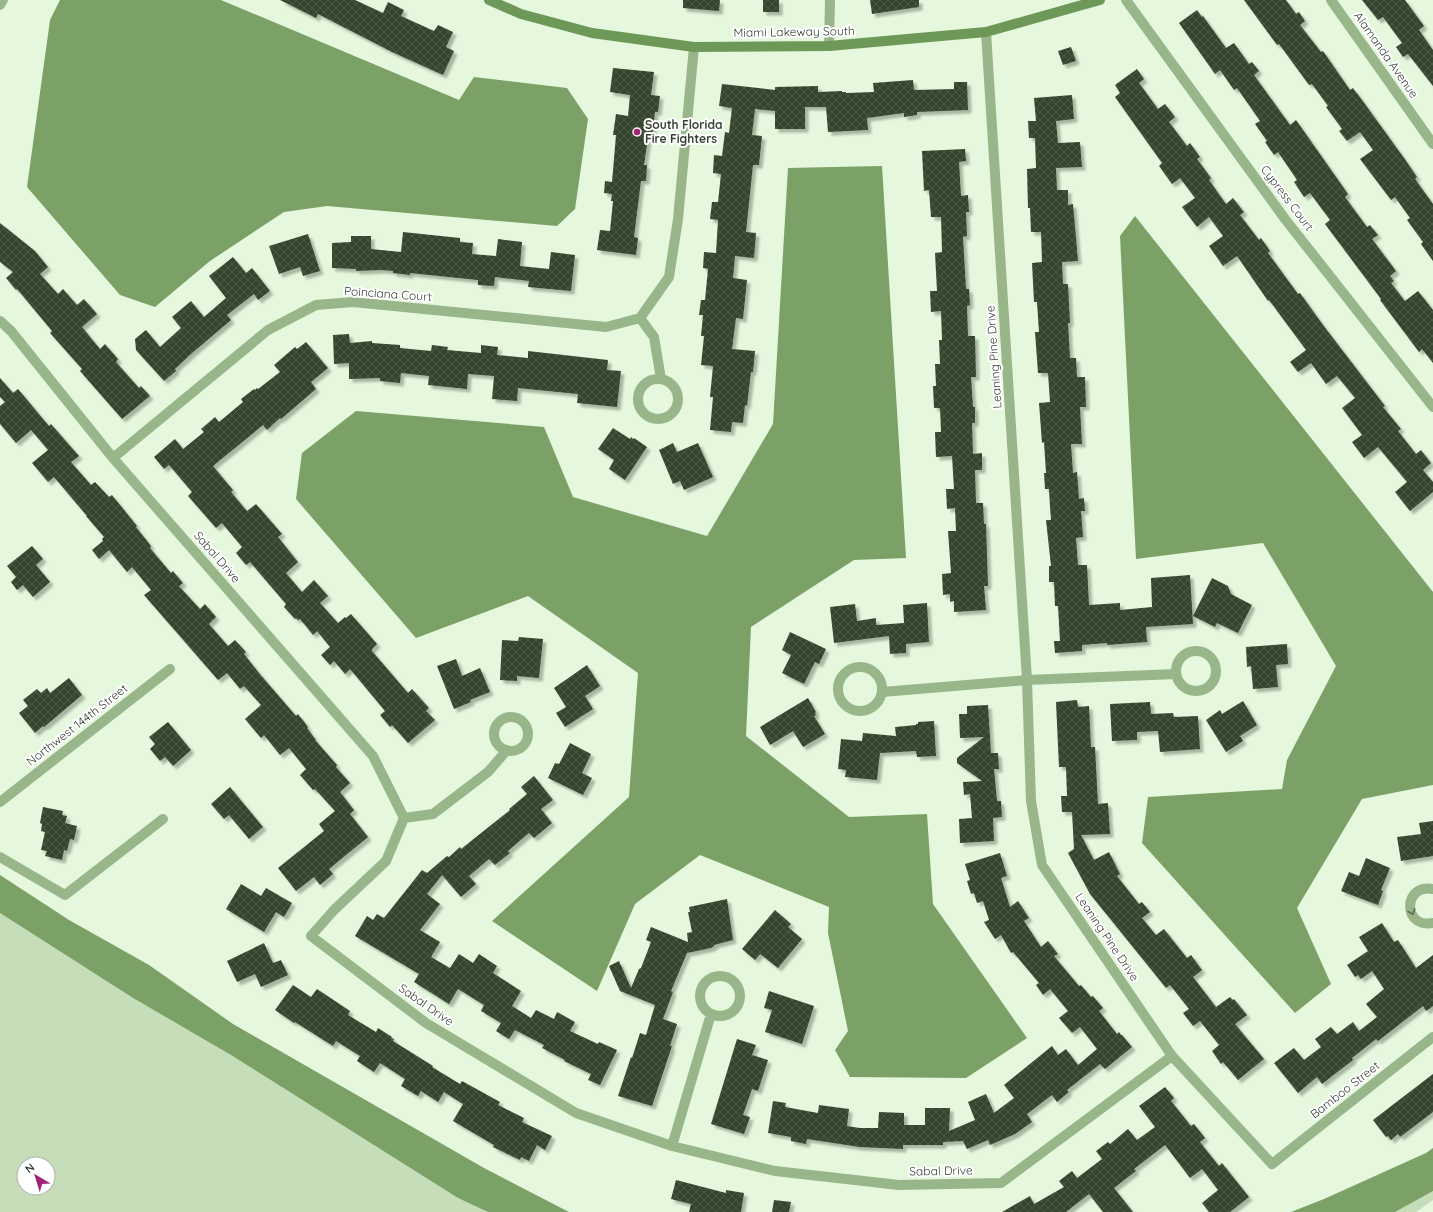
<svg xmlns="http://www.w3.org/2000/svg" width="1433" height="1212" font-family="Quicksand,sans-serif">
  <defs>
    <pattern id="building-cross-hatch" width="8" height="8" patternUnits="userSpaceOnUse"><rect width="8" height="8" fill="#36442e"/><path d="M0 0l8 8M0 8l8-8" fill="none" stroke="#4b5844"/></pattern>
    <filter id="shadow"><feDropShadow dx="3.5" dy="3.5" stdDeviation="1" flood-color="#0004"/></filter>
  </defs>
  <rect width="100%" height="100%" fill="#e5f7dc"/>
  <path fill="#c5ddb8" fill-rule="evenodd" d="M0,913L133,998L231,1055L458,1198L488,1212H0ZM24,1164H48V1188H24Z
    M1433,1191V1200L1416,1212H1395Z"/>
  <path fill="#7ba167" d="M60,0H221L459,100L474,77L567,88L588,119L575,209L557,226L327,206L284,212L210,261L155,307L120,295L27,187L50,20Z
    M882,166L906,558L854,560L751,627L746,736L849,817L927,814L933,904L1027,1038L966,1078L850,1077L835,1050L848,1031L828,933L829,907L700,855L635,904L597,991L492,921L629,797L638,673L528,596L416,638L296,499L302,453L356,411L544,427L573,497L707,536L773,424L788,168Z
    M1135,216L1433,592V785L1362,799L1297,908L1331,984L1295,1013L1142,843L1148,797L1282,789L1287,760L1336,666L1263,543L1136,559L1120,236Z
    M0,875L69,920L149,965L233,1024L484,1168L569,1212H488L458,1198L231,1055L133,998L0,913Z
    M1433,1148V1191L1395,1212H1291L1324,1199L1426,1153Z"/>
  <path fill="url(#building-cross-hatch)" filter="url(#shadow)" d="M280,0H355L383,13L388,2L404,10L401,16L434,31L438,25L453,32L446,47L454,51L443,75L392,52L318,14L316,18Z
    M683,0H720L719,11L683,8Z
    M763,0H779V12H763Z
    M870,0H919V7L872,14Z
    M1244,0H1286L1296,14L1299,12L1305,21L1300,25L1321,52L1323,51L1350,90L1353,88L1362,100L1404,158L1417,177L1415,179L1433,204V261L1421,244L1423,242L1407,220L1410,218L1395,197L1391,200L1360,159L1373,150L1360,132L1347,141L1339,131L1342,129L1326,107L1328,106L1312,84L1309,85L1279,44L1277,45Z
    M1362,0H1405L1424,26L1419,30L1433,50V86L1408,54L1403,57L1396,47L1402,43L1383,17L1378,20Z
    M1197,10L1202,17L1203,16L1226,48L1234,43L1249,64L1252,62L1259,71L1254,75L1290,125L1296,120L1348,194L1345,197L1367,227L1370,225L1378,235L1372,239L1396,271L1390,276L1394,281L1391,283L1405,301L1418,291L1433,310V363L1422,349L1419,352L1380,300L1381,299L1325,224L1330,220L1310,193L1304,197L1294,182L1297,180L1278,152L1274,155L1265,142L1267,141L1255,124L1260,121L1237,88L1234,90L1220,70L1215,74L1179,23Z
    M1071,47L1076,61L1063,65L1058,51Z
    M613,68L654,72L651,95L660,96L658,112H655L652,138H648L644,165H647L646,181H641L634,237L638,238L636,255L597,250L600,230L610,231L613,201H611L612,194L604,193L605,181L612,182L616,135H613L616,114L628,116L630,95L610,92Z
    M1137,69L1144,79L1139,83L1158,109L1165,104L1175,117L1169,122L1187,146L1190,143L1200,157L1197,159L1211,178L1209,180L1226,204L1233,198L1244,212L1240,215L1259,240L1261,238L1270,251L1268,253L1298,294L1300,293L1323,325L1385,406L1383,407L1401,429L1398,431L1416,454L1421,450L1431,463L1423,470L1433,482V492L1410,511L1395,492L1407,482L1378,447L1364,458L1352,442L1362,435L1342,408L1355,398L1337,376L1326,384L1311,363L1298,372L1290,362L1306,350L1269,300L1268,301L1237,256L1223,266L1209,246L1223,236L1209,217L1197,227L1182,207L1195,198L1180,178L1172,184L1159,166L1162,163L1115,97L1120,93L1115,85Z
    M913,80L914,90L954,89V82H967L968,110L917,112V115L904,117V113L867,118L868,130L828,132L826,107H805V129H775V111L755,109L752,135L762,136L759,165H753L746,232L756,233L754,258L735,256L733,278L747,280L743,319L736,318L732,349L755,351L753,372H751L747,406L745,405L743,423L732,422L731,432L710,430L713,397H710L713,366L701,365L704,336H701L703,315H699L701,300H705L708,269L703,268L704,252L716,253L718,220L710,219L712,202H718L721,174L713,173L714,155L722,156L725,132L729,133L732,108L719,106L722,84L775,90V87L818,86V92L842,91V92H846V93L874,92L873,83Z
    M1072,95L1074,119L1056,121L1058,143L1080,142L1082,167L1056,168L1057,190H1068V205L1073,204L1078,261L1062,262L1063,284H1068L1070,323H1068L1070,358H1076L1077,377H1085L1086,407H1080L1082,444H1071L1073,473L1077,472L1079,499L1084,498L1085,511H1081L1083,537L1076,538L1078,565H1087L1089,605L1120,603V610L1152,607L1151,578L1190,575L1193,624L1146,627L1147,642L1107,645V643L1082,645V651L1055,653L1054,641H1060L1058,606H1055L1054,582H1049V566H1051L1046,520H1051L1050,507L1049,489H1045L1044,473H1046L1044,442L1042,443L1039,403L1050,402L1048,373H1038L1035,332H1039L1037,302H1034L1032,263L1042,262L1041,232H1031L1030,208H1028L1027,169L1036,168L1035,138H1029L1028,121H1036L1034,98Z
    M965,149L966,161L959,162L961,196L968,195L969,212H966L967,236L963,237L966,289H969L970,305L967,306L968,336H975L976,377H971L973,407H975V423H972L973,454L982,453V470H975L976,503H983L984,524H986L988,586H984L986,610L954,612V601L950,602V594L943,595L942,574L951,573L948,531H956L955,508L947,509L946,489H954L952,456L936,457L935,432H941L940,408H934L933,386H936L935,364H940L939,340H942L941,311L931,312L930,291H937L935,253L942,252L941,217H931L929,190L924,191L922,151Z
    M0,223L35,251L48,267L40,274L58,294L63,289L77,305L84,299L97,314L82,327L100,349L105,344L118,359L116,362L139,388L141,386L150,396L122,419L80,371L82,369L50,333L52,331L17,289L16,290L6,278L13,272L0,262Z
    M403,232L460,238V242L473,243L472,254L496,256L498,239L522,242L520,266L549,269L551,252L575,255L571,291L528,287L529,281L495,277L494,286L478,285V280L410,273V275L393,273V271L382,270L356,271V269L332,268V243L351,242V236H371V249L401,252Z
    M308,234L320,271L303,276L300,267L279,274L269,246Z
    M233,257L246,273L252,268L270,291L258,300L254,294L227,315L231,320L191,354L175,369L176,371L164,381L136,350L135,339L146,330L160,347L181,328L172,317L191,301L204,317L226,298L209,276Z
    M349,334L350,343L372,341V343L400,345V348L431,351L432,345L448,347L447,350L481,353V345L498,347L497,355L528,358V351L608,360L607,370L621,371L617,407L577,403L578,394L518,388L517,401L492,399L494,376L468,374L467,389L428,385L429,376L401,373L400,383L380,381V378L349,379V363L334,364L333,335Z
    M306,342L328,368L311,382L316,389L281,419L280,418L267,430L263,425L213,466L233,490L231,492L247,511L256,504L282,534L278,537L298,562L286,573L302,592L314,580L328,596L320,603L338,623L345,617L346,618L351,614L377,644L372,649V651L408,693L412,689L429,708L426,711L435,720L408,743L392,725L390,727L380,715L385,711L350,669L345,674L334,661L330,665L321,655L330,647L317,631L313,635L300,619L298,620L296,618L295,619L284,607L286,604L250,562L246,565L236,553L242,547L222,523L216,528L188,496L192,492L169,465L164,469L154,457L175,439L183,449L204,432L201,429L215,417L219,422L243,402L241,399L254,389L255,390L257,388L258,389L280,372L274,365L295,347L297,349Z
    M0,378L13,393L18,389L49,426L51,424L79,456L71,462L91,485L95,482L109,497L112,495L137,526L136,527L151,546L150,548L171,573L173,571L183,583L179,586L200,609L205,604L216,617L209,624L228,646L235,640L246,652L244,654L259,673L296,716L298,714L308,727L307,728L316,740H315L337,765L336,767L350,783L340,792L354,810L350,814L368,837L329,869L333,874L320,885L314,877L296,891L278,868L324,831L319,824L335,811L315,789L313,790L300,775L306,769L289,748L280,755L264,735L261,738L245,719L261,705L244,686L240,689L227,673L218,680L144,595L151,590L132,567L127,572L109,550L99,559L92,550L103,541L102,539L104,537L86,516H87L54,477L48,482L32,463L48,450L31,430L16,443L0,424V406L5,402L0,397Z
    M613,428L630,439L631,437L633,439L634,438L647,447L625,480L609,469L614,460L598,449Z
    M673,443L677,452L698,443L713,477L684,490L680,481L673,484L659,450Z
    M32,546L43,559L36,565L50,582L33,597L23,585L17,590L11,582L16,577L7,566Z
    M1212,578L1228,586L1231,594L1252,605L1238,633L1217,623L1215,627L1193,616Z
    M927,603L929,642L906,644V653L890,654L889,636L834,643L830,607L855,604L857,621L876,618V625L904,623L903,605Z
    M790,632L826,649L819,664L815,662L804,684L782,673L791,655L782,650Z
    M519,637L543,639L539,678L517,676V681L500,680L502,640L518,641Z
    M1287,644L1288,664L1276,665L1278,687L1253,689L1251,666L1247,667L1246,647Z
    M456,659L462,676L480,668L490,692L470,700L471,702L454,709L437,666Z
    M587,665L600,686L585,696L593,709L565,727L556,713L566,707L554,688Z
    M69,678L82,695L44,727L43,726L35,733L19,713L28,706L23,700L37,689L41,693L47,688L50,693Z
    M808,698L816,712L815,713L816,715L814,716L825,734L803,747L793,731L770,745L760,727Z
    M1077,700L1078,707L1089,706L1091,747H1095L1098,804L1108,803L1110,834L1081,835L1094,860L1109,852L1120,874L1117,876L1139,904L1142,902L1150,912L1142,918L1156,935L1164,929L1187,958L1191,955L1202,970L1193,977L1216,1007L1230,997L1233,1000L1234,999L1247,1015L1235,1024L1264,1059L1238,1080L1223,1062L1221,1064L1212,1051L1219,1045L1200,1021L1193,1026L1183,1013L1189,1009L1170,985L1166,988L1090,894L1068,853L1074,849L1072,812H1062L1061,796H1067L1066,767H1059L1056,702Z
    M1243,701L1257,725L1240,736L1243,741L1226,752L1206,720L1220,710L1222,714Z
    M1150,702L1151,714L1173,713L1174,717L1198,716L1200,749L1160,752L1158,731L1137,732V740L1112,741L1110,704Z
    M988,705L991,753H998L999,769H994L997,801H1001L1002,817L993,818L994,841L960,843L959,819L972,818L970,794L964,795L963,782L982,781L957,763V758L984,737L960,738L959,714H967V706Z
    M934,721L936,756L917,757L916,751L880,753L877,780L845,777L846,770L838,769L841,739L862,741L863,733L896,736L895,727L916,725V724H918V722Z
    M168,722L191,750L173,766L165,757L160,761L150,749L155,744L149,737Z
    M570,743L591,754L582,773L592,778L583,795L548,778L555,763L559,764Z
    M534,776L553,800L541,809L552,823L534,838L529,833L508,851L510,853L495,865L489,859L469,876L476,884L461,897L442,875L427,894L440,904L420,930L440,942L431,957L450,968L459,954L473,963L479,954L497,966L493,973L521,991L512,1006L531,1018L536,1010L554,1019L557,1012L575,1022L570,1031L598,1044L599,1042L617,1050L600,1085L588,1080L591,1074L564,1061L565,1060L542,1048L544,1045L515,1030L509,1039L496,1031L501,1023L481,1011L484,1005L458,989L449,1004L414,982L419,974L355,936L367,916L373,920L377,914L384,918L422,870L427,873L447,856L449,857L460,847L461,849L510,810L509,809L527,794L521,787Z
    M230,787L263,827L249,839L229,815L224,819L211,804Z
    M43,807L63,811L62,815L67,816L65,823L77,826L74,840L70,839L67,851L64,850L62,860L45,856L47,851L41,850L45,832L41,831L42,824L40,823Z
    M1433,821V856L1401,861L1397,837L1421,834L1419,823Z
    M1000,853L1007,876L1001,878L1010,907L1018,901L1029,918L1024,921L1041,947L1048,941L1058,954L1054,956L1079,986L1081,985L1091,997L1093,996L1103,1008L1099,1011L1117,1034L1119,1032L1121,1035H1122L1132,1047L1105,1069L1100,1064L1067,1090L1069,1092L1057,1102L1052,1095L1027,1114L1032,1122L1015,1134L990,1145L988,1140L967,1149L963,1141L943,1142V1145H903V1149L860,1147L807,1139L806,1144L791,1141V1137L768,1133L773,1101L786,1103L785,1107L818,1113L819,1105L849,1109L847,1126L860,1128H878L879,1112L904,1113V1125H925V1108H950L949,1131L975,1120L968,1102L986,1094L994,1113L1014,1098L1004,1085L1052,1046L1058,1055L1066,1049L1078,1065L1097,1049L1080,1027L1072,1033L1059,1018L1068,1011L1050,989L1043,995L1036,985L1039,983L1013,952L1011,953L1001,935L995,939L984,922L989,920L983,901L977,903L974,893L971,894L967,881L970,880L965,864Z
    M1366,858L1390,868L1381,890L1383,891L1378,905L1341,891L1349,872L1359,876Z
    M241,884L261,896L266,888L292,903L284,917L276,912L264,932L226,909Z
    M727,899L733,940L714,945V946L711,948L687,953L671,991L673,992L663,1019L677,1024L670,1046H672L652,1106L618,1096L631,1057L632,1058L640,1033L646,1035L655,1005L620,991L609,966L619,961L631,988L639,969L641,968L651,942L646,940L651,927L688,942L687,933L692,932L688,912H690L689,907Z
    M775,910L791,924L788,927L802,939L778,968L760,954L755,960L742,949Z
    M1382,923L1394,942L1398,940L1416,968L1433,955V1006L1426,1011L1423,1006L1378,1041L1376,1039L1352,1058L1353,1060L1322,1084L1317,1077L1298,1093L1274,1063L1294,1048L1304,1060L1321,1047L1315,1039L1331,1027L1337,1034L1353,1022L1359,1031L1377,1017L1366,1004L1384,989L1372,971L1361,979L1358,975L1355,977L1347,965L1368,951L1359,937Z
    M264,943L273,963L281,960L288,975L261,987L255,974L237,982L227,961Z
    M293,985L311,997L317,989L350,1011L348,1015L376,1032L378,1028L392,1037L391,1038L394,1039L393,1041L433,1066L432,1067L460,1084L462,1081L500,1102L498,1105L524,1118L522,1122L552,1136L545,1150L537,1145L529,1161L521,1157L520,1160L493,1147L494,1145L453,1121L463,1104L444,1092L438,1102L421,1091L418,1096L401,1086L405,1079L380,1063L374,1072L357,1061L360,1056L336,1041L333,1046L295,1022L294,1023L275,1010Z
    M769,991L814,1006L802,1044L765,1032L772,1010L764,1008Z
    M737,1039L756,1045L752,1055L768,1060L758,1091L752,1089L743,1115L750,1117L744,1134L711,1124Z
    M1433,1074V1112L1400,1137L1398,1134L1391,1140L1388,1136L1386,1137L1373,1120Z
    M1165,1087L1174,1098L1171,1101L1191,1126L1194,1124L1205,1138L1200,1142L1219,1166L1222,1163L1249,1197L1230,1212H1209L1202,1203L1218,1190L1202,1169L1190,1178L1165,1145L1134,1169L1136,1171L1114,1188L1133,1212H1103L1089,1194L1066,1212H1002L1030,1196L1034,1204L1064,1187L1059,1181L1072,1171L1077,1178L1102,1159L1096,1151L1108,1142L1110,1144L1128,1129L1137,1140L1155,1127L1139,1106Z
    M676,1180L726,1193V1190L744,1193L741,1212H689L691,1204L671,1199Z
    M774,1200L791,1202L789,1212H772Z"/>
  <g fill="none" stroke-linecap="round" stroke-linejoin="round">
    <path stroke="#99b68a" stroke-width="10" d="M1126,0L1285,219L1433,407
      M1331,0L1433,144
      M0,5L3,0
      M986,32L1027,680L1031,801L1042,865L1172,1056L1272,1164L1433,1037
      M829,46L830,0
      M640,318L654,337L661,379
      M0,321L11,331L113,458L373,756L404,818L386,861L334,910L311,936L426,1023L576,1113L672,1146L775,1171L899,1185L1001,1183L1172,1056
      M638 399a20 20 0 1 1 40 0a20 20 0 1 1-40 0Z
      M113,458L268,330L316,305L353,302L606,327L640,318L669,277L678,219L694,47
      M1176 671a20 20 0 1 1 40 0a20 20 0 1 1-40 0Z
      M838 689a22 22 0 1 1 44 0a22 22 0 1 1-44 0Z
      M882,692L1027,680L1176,674
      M494 734a17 17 0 1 1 34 0a17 17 0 1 1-34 0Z
      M0,802L170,669
      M404,818L433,814L488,772L507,750
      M0,857L65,895L163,819
      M1433,889C1403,883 1402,929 1433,923
      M700 996a20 20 0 1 1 40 0a20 20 0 1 1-40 0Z
      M672,1146L711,1014"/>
    <path stroke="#6e9857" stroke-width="10" d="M489,0L521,14L592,33L694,47L829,46L986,32L1100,0"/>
  </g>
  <defs><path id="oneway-chevron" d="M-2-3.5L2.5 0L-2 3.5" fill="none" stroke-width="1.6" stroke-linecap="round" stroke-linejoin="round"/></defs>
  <use stroke="#5a6953" href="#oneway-chevron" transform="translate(1412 912) rotate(69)"/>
  <circle fill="#a22478" stroke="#fff" stroke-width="1.5" cx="637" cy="132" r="4"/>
  <g text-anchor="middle" stroke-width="4" stroke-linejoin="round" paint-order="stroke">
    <g font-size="12" fill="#384035" stroke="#fff">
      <text transform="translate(794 32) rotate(-1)" y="4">Miami Lakeway South</text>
      <text transform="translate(1386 55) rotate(55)" y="4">Alamanda Avenue</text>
      <text transform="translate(1287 198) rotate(53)" y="4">Cypress Court</text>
      <text transform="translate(388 294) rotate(4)" y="4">Poinciana Court</text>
      <text transform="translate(994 357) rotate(-94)" y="4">Leaning Pine Drive</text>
      <text transform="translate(217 557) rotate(49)" y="4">Sabal Drive</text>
      <text transform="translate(77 725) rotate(-38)" y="4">Northwest 144th Street</text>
      <text transform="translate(1107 937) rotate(56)" y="4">Leaning Pine Drive</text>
      <text transform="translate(426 1005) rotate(35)" y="4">Sabal Drive</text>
      <text transform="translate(1345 1090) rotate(-38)" y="4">Bamboo Street</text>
      <text transform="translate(941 1171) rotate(-1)" y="4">Sabal Drive</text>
    </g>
    <g font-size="12" font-weight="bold" fill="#384035" stroke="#fff" text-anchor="start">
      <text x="645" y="129">South Florida<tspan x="645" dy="14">Fire Fighters</tspan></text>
    </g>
  </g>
  <g transform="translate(36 1176) rotate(322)"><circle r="19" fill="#ffffff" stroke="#afb3ae"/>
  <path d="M0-3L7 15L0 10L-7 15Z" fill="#a22478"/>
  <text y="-6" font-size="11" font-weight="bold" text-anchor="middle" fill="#384035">N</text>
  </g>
</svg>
